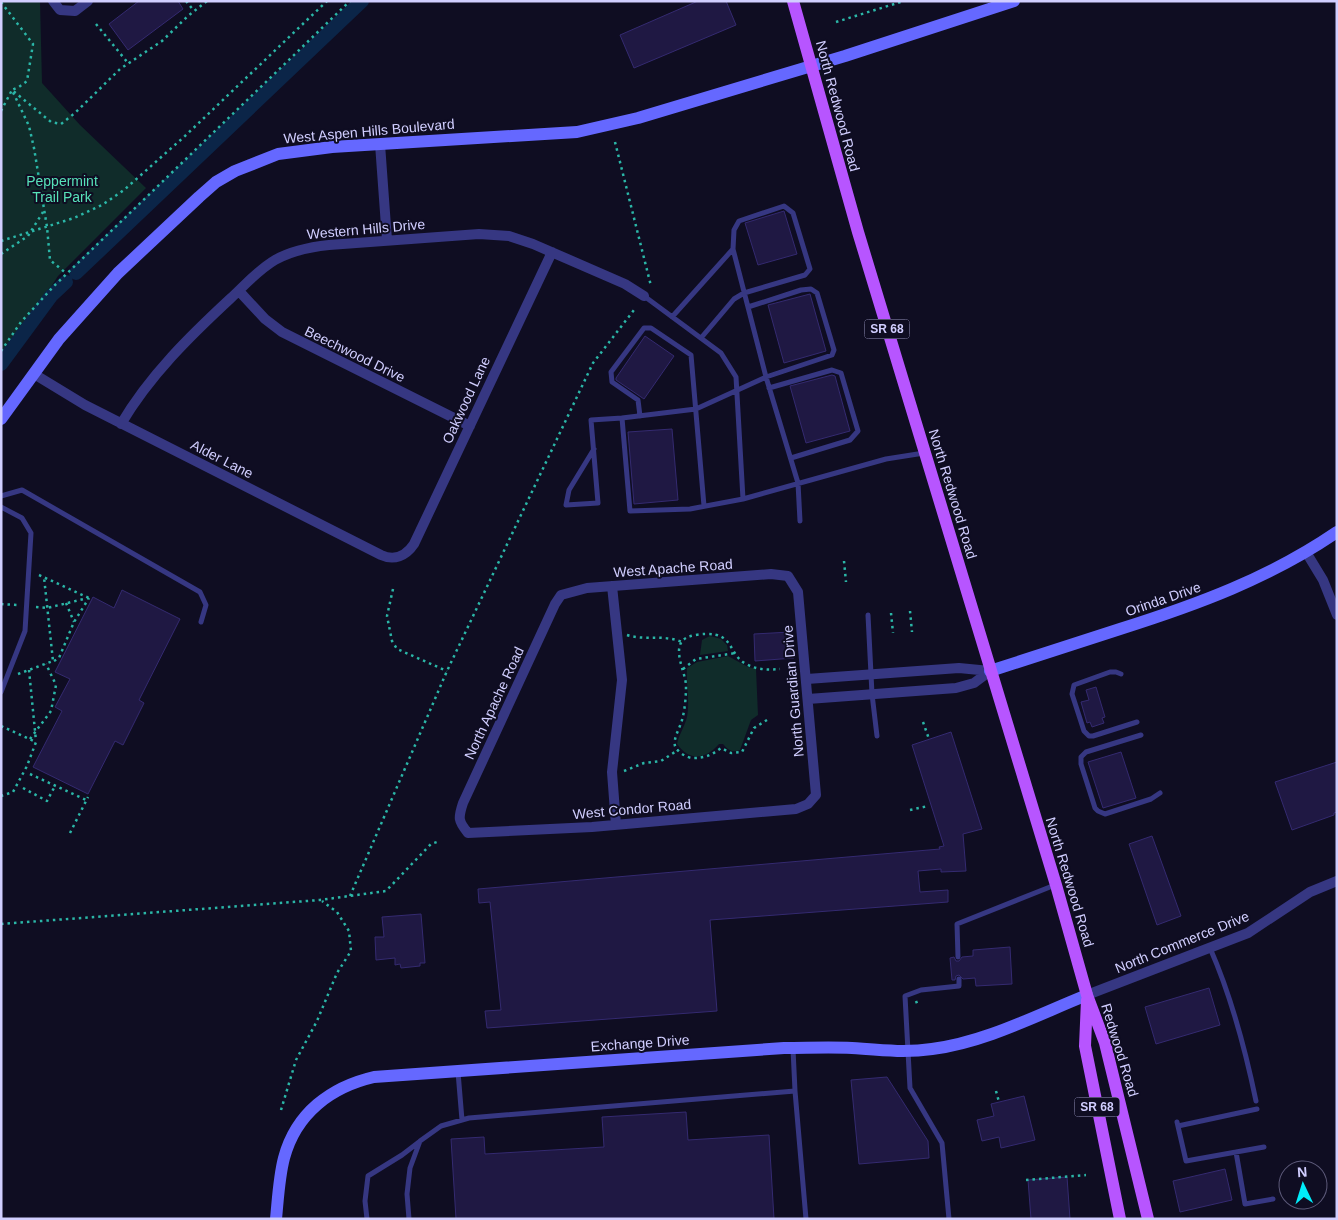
<svg xmlns="http://www.w3.org/2000/svg" width="1338" height="1220" font-family="Helvetica,sans-serif">
  <rect width="100%" height="100%" fill="#0f0d22"/>
  <path fill="#102c2a" d="M1,1H40L42,83L80,125L146,188L58,276L1,365Z
    M710,636L721,639L727,645L728,651L700,655L702,640Z
    M728,656L748,667L756,669L758,715L751,720L740,750C732,753 728,750 723,744H719C706,759 690,762 677,744C679,734 685,726 687,717C690,701 686,684 687,668L697,662Z"/>
  <g fill="none" stroke-linecap="round" stroke-linejoin="round">
    <path stroke="#0b2548" stroke-width="14" d="M76,273L362,1
      M1,364L51,296L66,282"/>
  </g>
  <path fill="#1f1843" stroke="#342a70" d="M139,1H178L183,9L128,50L109,24Z
    M698,1H726L736,25L634,68L620,35Z
    M784,211L797,254L758,265L745,223Z
    M810,294L826,351L784,363L768,305Z
    M645,336L674,356L644,399L616,380V378Z
    M832,375L835,376L850,431L806,443L790,386Z
    M672,429L678,500L634,504L628,432Z
    M122,590L180,619L139,700L144,703L123,745L115,741L88,794L33,767L62,711L55,707L70,679L55,672L93,597L114,608Z
    M791,632L794,658L755,661L754,634Z
    M1096,687L1105,717L1102,718L1104,723L1092,727L1090,722L1087,723L1081,702L1089,700L1086,690Z
    M951,732L982,829L963,834L966,871L941,872V869L918,871L920,892L948,890V902L710,920L717,1011L487,1028L485,1011L501,1010L490,902L479,903L478,889L940,849L939,847L944,846L912,745Z
    M1121,752L1136,798L1103,808L1088,762Z
    M1337,762V812L1334,813V815L1292,830L1275,782Z
    M1152,836L1181,916L1157,925L1129,844Z
    M421,914L425,963H420V966L401,968L400,964L395,965V958L376,960L375,937H384L382,917Z
    M1010,947L1012,984L976,986L975,978L963,979L959,975L956,976L955,980H952L950,958L954,957L956,961H959L962,957L973,956V950Z
    M1209,988L1220,1025L1156,1044L1145,1007Z
    M887,1077L928,1141L929,1158L859,1164L851,1080Z
    M1024,1096L1035,1140L1001,1148L999,1137L982,1141L977,1120L994,1116L991,1104Z
    M686,1112L688,1140L769,1135L774,1219H456L451,1139L484,1137L485,1154L604,1147L602,1117Z
    M1225,1169L1232,1200L1180,1212L1173,1181Z
    M1067,1177L1070,1219H1031L1028,1180Z"/>
  <g fill="none" stroke-linecap="round" stroke-linejoin="round">
    <path stroke="#2bb6a7" stroke-width="2.5" stroke-dasharray="2.5 4" stroke-linecap="butt" d="M186,1L194,11
      M1,2L33,44L27,81L19,87L12,90L29,126L34,148L47,227L50,260L67,274
      M836,22L904,1
      M96,24L128,63
      M1,111L12,90L51,122L61,124L75,113L120,69L162,41L188,16L207,1
      M615,142L651,286
      M1,241L74,218L102,205L124,190L185,136L327,1
      M1,254L28,236L43,212
      M1,351L21,322L53,287L350,1
      M844,561L846,582
      M39,575L89,598
      M393,589L387,616L392,641L397,649L447,671
      M66,603L74,622
      M1,604L18,605
      M36,607L47,608L88,598
      M910,611L912,632
      M891,613L893,633
      M627,635C646,641 663,634 682,642
      M54,661L59,658L74,622L89,598
      M683,669L696,659L736,653
      M29,670L36,741
      M18,674L53,661L44,577
      M767,720L754,728L742,752L731,753L721,748C712,755 705,758 693,758C687,758 677,752 675,746C673,738 680,728 682,720C685,709 686,697 686,686C686,672 669,645 688,637C693,635 701,634 706,634C734,633 728,654 746,664C757,670 768,670 780,669
      M923,722L929,739
      M1,726L36,742L27,766L13,792L1,796
      M30,739L51,711L56,685L46,664
      M624,771L644,763L661,761L678,750
      M30,774L86,800
      M23,788L47,801L55,786
      M910,810L928,806
      M70,833L88,797
      M350,896L447,671L593,363L634,310
      M1,924L320,900L386,891L431,844L437,842
      M916,1001L918,1006
      M996,1091L999,1102
      M281,1110L296,1060L317,1021L337,973L351,951L349,931L337,912L322,901
      M1026,1180L1086,1175"/>
    <path stroke="#363782" stroke-width="5" d="M644,296L721,353L736,377L743,499L886,459L924,453
      M672,317L733,249
      M701,338L734,299L744,293L805,275L810,269L793,213L784,206L739,221L734,230L733,249L766,377L832,355L834,350L817,293L811,289L801,290L748,307
      M769,388L832,370L841,373L858,431L850,440L791,458
      M640,416L638,400L612,382L611,372L644,328H651L691,355L704,506
      M594,449L569,490L566,505L598,503L591,420L622,418
      M1,496L22,490L200,592L206,605L201,622
      M743,499L690,509L630,511L622,418L696,409L766,377L798,483L800,521
      M1,507L22,518L31,533L25,631L1,692
      M868,615L872,694L877,736
      M1121,674L1116,672H1110L1074,685L1072,694L1084,731L1089,736H1093L1137,722
      M1141,735L1086,752L1081,757V764L1095,808L1098,811L1105,814L1151,799L1160,793
      M1210,948C1232,998 1245,1048 1256,1101
      M958,957L957,924L1055,885
      M793,1049L795,1091
      M458,1072L462,1120
      M1177,1122L1186,1161L1264,1147
      M1178,1126L1257,1109
      M1236,1152L1245,1204L1273,1199
      M367,1219L365,1201L368,1176L402,1155L419,1142
      M409,1219L407,1194L410,1168L420,1141L441,1126L469,1118L795,1091L806,1219
      M949,1219L942,1143L910,1088L905,996L921,990L959,986V979"/>
    <path stroke="#363782" stroke-width="10" d="M53,1L60,10L75,11L88,1
      M380,144L387,240
      M239,291L265,319L282,332L470,426
      M34,374L85,405L381,555C394,561 406,556 414,544L552,252
      M121,424C150,375 190,336 231,298C245,285 258,270 275,260C291,251 310,247 329,245L479,234L509,236L533,244L625,284L644,296
      M1306,552L1323,580L1337,615
      M771,574L788,576L798,592L816,795L808,804L796,809L592,827L468,833C458,821 458,818 463,803L555,604L561,595L587,588Z
      M612,586L622,680L612,772L616,825
      M807,679L959,668L990,671
      M808,699L956,688L974,683L990,671
      M1087,995L1248,933L1310,892L1337,881"/>
    <path stroke="#6568ff" stroke-width="12" d="M1,419L59,339L118,273L199,197L216,182L235,171L278,154L332,147L577,132L638,118L845,56L1014,1
      M990,671C1033,657 1076,643 1120,629C1196,605 1270,578 1337,532
      M276,1219C278,1199 279,1177 284,1158C296,1113 331,1087 374,1077L784,1048C807,1048 829,1047 852,1048C879,1050 905,1053 932,1049C986,1042 1037,1015 1087,995"/>
    <path stroke="#b755ff" stroke-width="12" d="M793,1L858,232L1056,885L1087,995L1105,1043L1148,1219
      M1087,1000L1085,1046L1120,1219"/>
  </g>
  <g text-anchor="middle" stroke-width="4" stroke-linejoin="round" paint-order="stroke">
    <g fill="#0f0d22" stroke="#9794bd" stroke-width="1">
      <rect x="864.5" y="319.5" width="45" height="19" rx="4"/>
      <rect x="1074.5" y="1097.5" width="45" height="19" rx="4"/>
    </g>
    <g font-size="12" font-weight="bold" fill="#d1ceff">
      <text x="887" y="333">SR 68</text>
      <text x="1097" y="1111">SR 68</text>
    </g>
    <g font-size="14" fill="#d1ceff" stroke="#0f0d22">
      <text transform="translate(838 106) rotate(75)" y="5">North Redwood Road</text>
      <text transform="translate(369 131) rotate(-5)" y="5">West Aspen Hills Boulevard</text>
      <text transform="translate(366 229) rotate(-5)" y="5">Western Hills Drive</text>
      <text transform="translate(355 354) rotate(26)" y="5">Beechwood Drive</text>
      <text transform="translate(466 400) rotate(-65)" y="5">Oakwood Lane</text>
      <text transform="translate(222 459) rotate(27)" y="5">Alder Lane</text>
      <text transform="translate(953 494) rotate(73)" y="5">North Redwood Road</text>
      <text transform="translate(673 568) rotate(-4)" y="5">West Apache Road</text>
      <text transform="translate(1163 599) rotate(-19)" y="5">Orinda Drive</text>
      <text transform="translate(793 691) rotate(-95)" y="5">North Guardian Drive</text>
      <text transform="translate(494 703) rotate(-65)" y="5">North Apache Road</text>
      <text transform="translate(632 809) rotate(-5)" y="5">West Condor Road</text>
      <text transform="translate(1070 882) rotate(73)" y="5">North Redwood Road</text>
      <text transform="translate(1182 942) rotate(-22)" y="5">North Commerce Drive</text>
      <text transform="translate(640 1043) rotate(-4)" y="5">Exchange Drive</text>
      <text transform="translate(1120 1050) rotate(73)" y="5">Redwood Road</text>
    </g>
    <g font-size="14" fill="#57e2b9" stroke="#0f0d22">
      <text x="62" y="186">Peppermint<tspan x="62" dy="16">Trail Park</tspan></text>
    </g>
  </g>
  <rect width="1338" height="1220" fill="none" stroke="#d1ceff" stroke-width="5"/>
  <g transform="translate(1303 1185) rotate(356)"><circle r="24" fill="#0f0d22" stroke="#5d5a7a"/>
  <path d="M0-4L9 19L0 12L-9 19Z" fill="#00ecf9"/>
  <text y="-8" font-size="14" font-weight="bold" text-anchor="middle" fill="#d1ceff">N</text>
  </g>
</svg>
